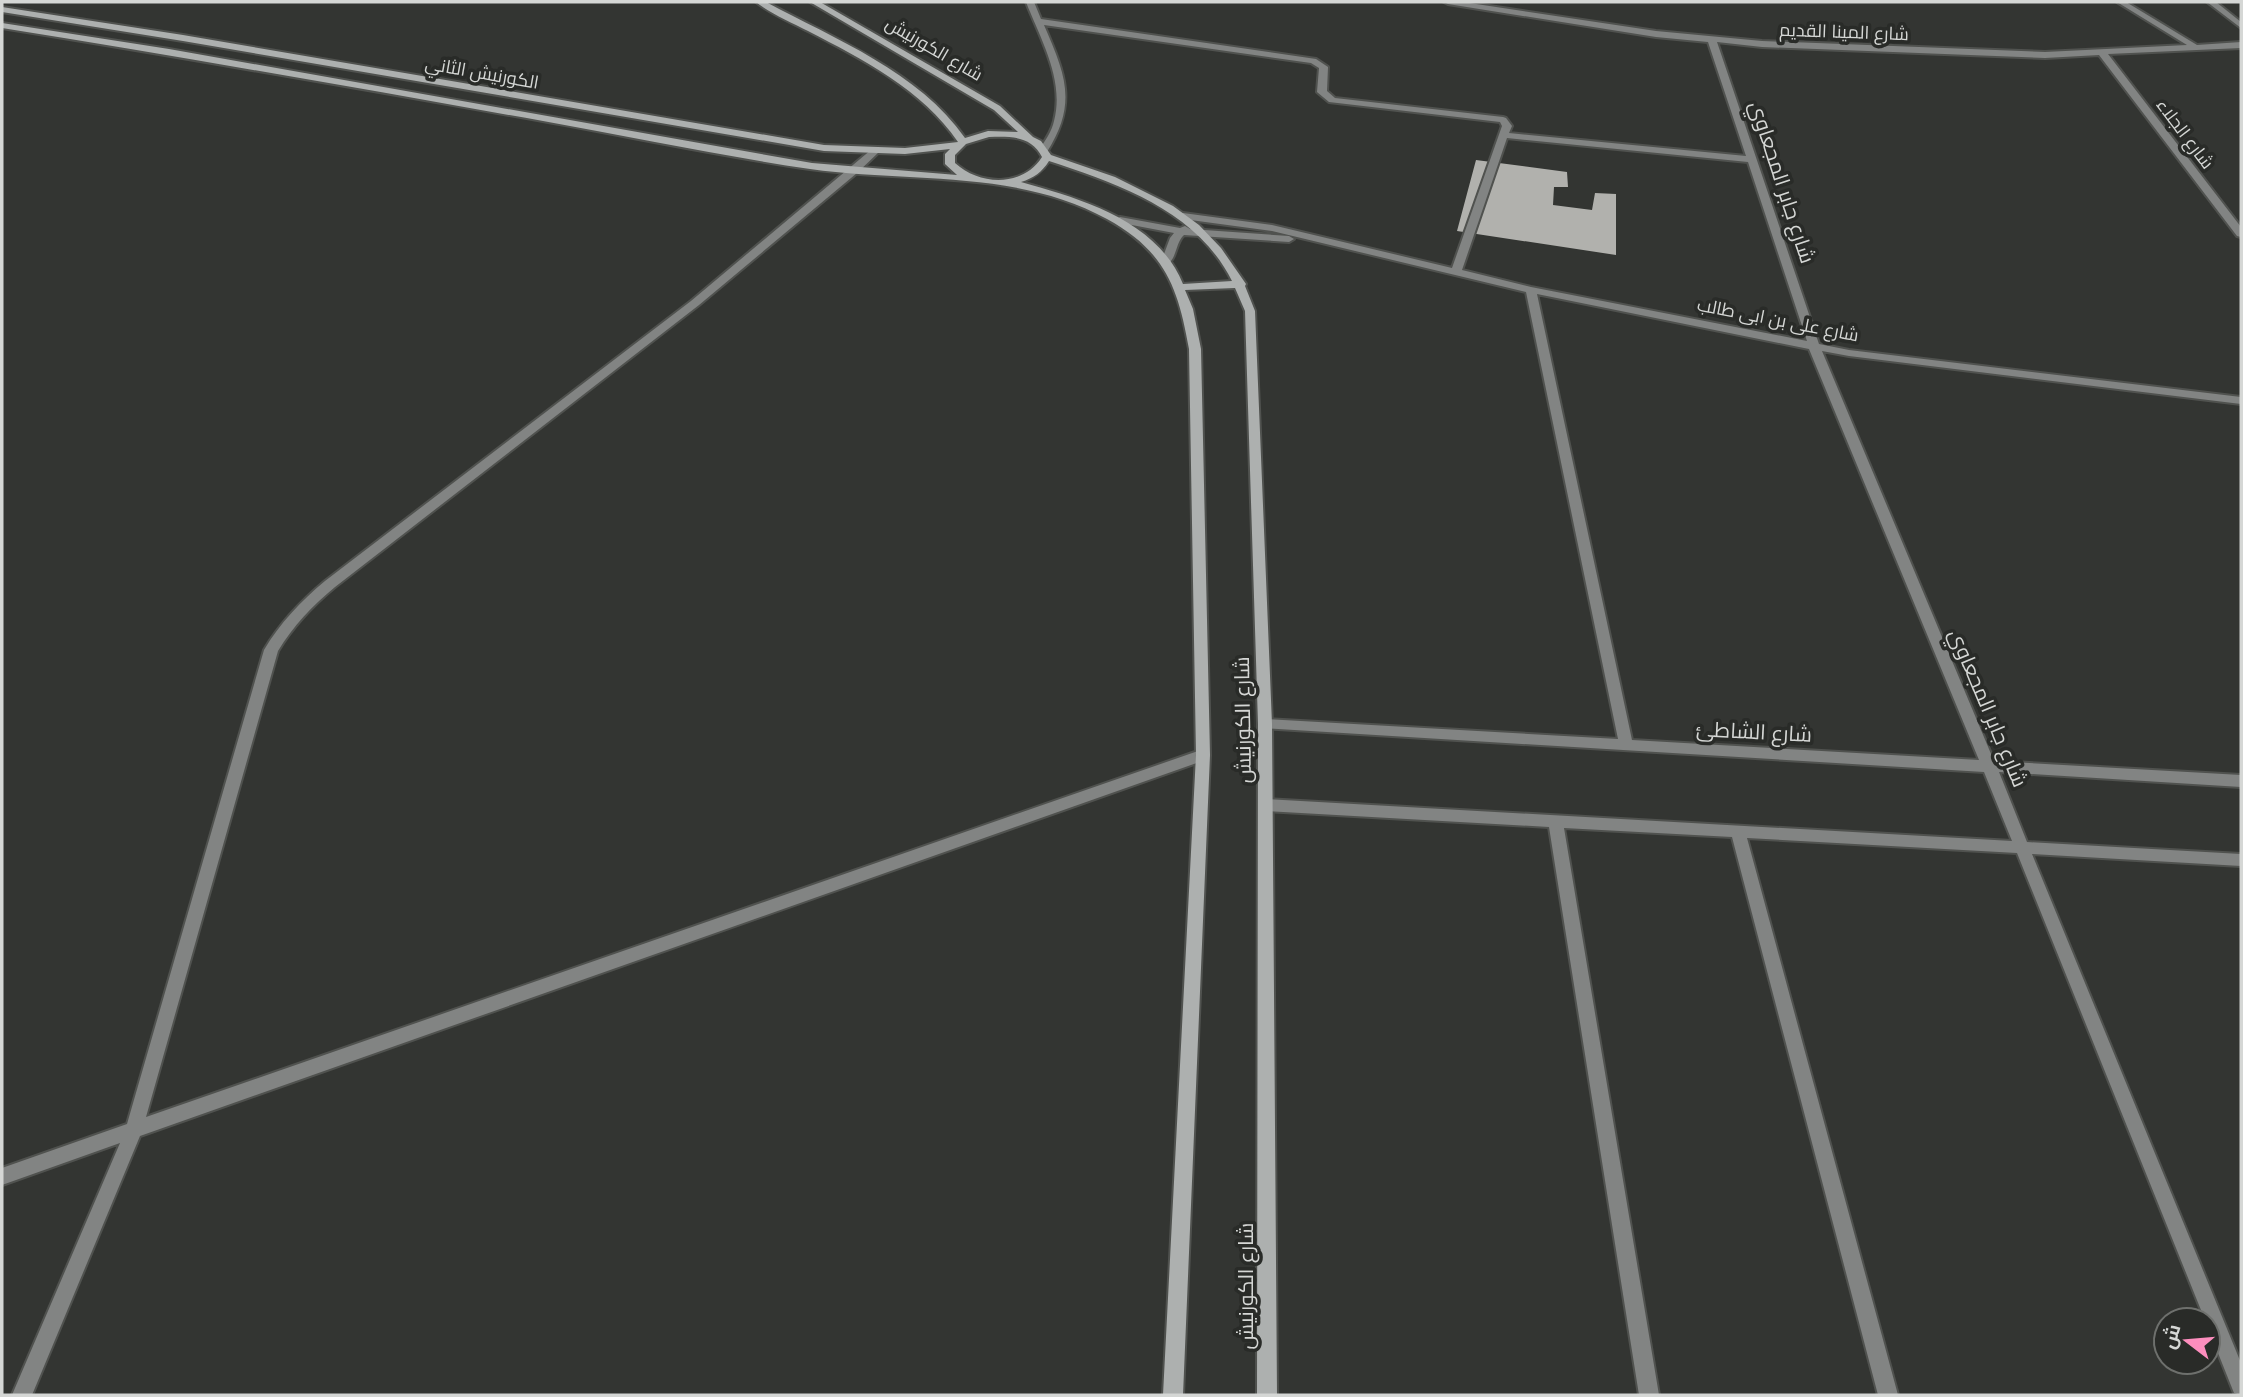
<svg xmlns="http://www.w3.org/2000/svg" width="2243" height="1397" font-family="'Nunito Sans',Cairo,sans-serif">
  <rect width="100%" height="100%" fill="#333532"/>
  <path fill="#b1b1ad" d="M1476,160L1567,172L1568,187H1554L1553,205L1592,210L1595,193L1616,194V255L1457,231Z"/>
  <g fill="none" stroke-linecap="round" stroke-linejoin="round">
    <defs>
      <path id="street" d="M1026,2H1034L1041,19L1316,59L1328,67L1327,91L1335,98L1503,117L1506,118L1512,126L1509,133L1746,156L1708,42L1656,37L1448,4L1444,2H1463L1656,31L1762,41L2045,52L2187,45L2117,2H2126L2197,45L2241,42V48L2108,54L2241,227V237L2237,236L2099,55L2045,58L1762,47L1717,42L1819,344L1849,350L2241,397V404L1849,356L1822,351L1994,761L2241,775V787L1999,772L2027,842L2241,854V866L2032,854L2241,1363V1395L2234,1393L2208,1328V1320H2205L2017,853L1747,838L1898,1395H1878L1732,837L1564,828L1659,1395H1639L1549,827L1265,811L1260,809L1258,805L1260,801L1265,799L2012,841L1984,772L1260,728L1258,724L1260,720L1265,719L1618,739L1526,292L1272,231L1183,219L1178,216L1183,213L1272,225L1452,268L1502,126L1500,122L1329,102L1317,92L1319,68L1311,63L1044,25C1065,74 1078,103 1047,152H1041L1039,150C1045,141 1052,131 1054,121C1065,80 1040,38 1026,2ZM1507,138L1748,162L1807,341L1531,287L1462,270ZM1537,294L1809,349L1979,760L1632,740Z
        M2207,2H2216L2241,22V28Z
        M872,149L880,151L857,173L699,305L335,587C312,606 293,626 278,651L146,1117L1198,751H1208L1210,755L1208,759L140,1136L32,1395H12L120,1143L2,1185V1168L127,1124L264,650C280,623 301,601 325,581L691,301Z
        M1120,217L1180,228L1185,226L1190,229L1289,236L1294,239L1289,242L1184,235C1175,243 1177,260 1166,265L1161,262L1170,238L1174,233L1116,222L1115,220Z"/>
      <path id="secondary" d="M756,2H766C835,39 919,72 965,138L988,131L1018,132L994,110L810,2H820L1000,106L1033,137L1041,141L1051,155L1115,177L1173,206L1199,225L1221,248L1246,284L1245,286L1255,311L1272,724L1277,1395H1257L1258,724L1245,311L1235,288L1185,290L1193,309L1201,349L1210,755L1183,1395H1163L1196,755L1189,349C1178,287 1165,251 1107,219C1017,169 909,183 810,169C721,156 632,137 543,121C363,89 183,57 2,28V23L169,49L812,163L957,175L945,164V154L950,149L905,154L824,151L183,41L2,12V7L183,35L824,145L905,148L958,142C922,89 862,59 808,31C791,22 771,14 756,2ZM989,137C1010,136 1032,136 1042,157C1023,187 980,186 955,163V155L966,144ZM1049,161C1119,184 1197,211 1232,281L1183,284C1157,220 1081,199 1021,182C1034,178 1042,172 1049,161Z"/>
    </defs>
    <use href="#street" stroke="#50524f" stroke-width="4"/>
    <use href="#secondary" stroke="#50524f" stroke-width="4"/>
    <use href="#street" fill="#828483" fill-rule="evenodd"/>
    <use href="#secondary" fill="#adb0af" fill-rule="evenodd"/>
  </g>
  <g text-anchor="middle" stroke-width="7" stroke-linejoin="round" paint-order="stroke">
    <g font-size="18" fill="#d5d7d5" stroke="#292b28">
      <text transform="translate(1844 32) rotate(2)" y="6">شارع المينا القديم</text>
      <text transform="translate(934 49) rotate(30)" y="6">شارع الكورنيش</text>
      <text transform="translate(482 73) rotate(10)" y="6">الكورنيش الثاني</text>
      <text transform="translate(2185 134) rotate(53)" y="6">شارع الجلاء</text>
      <text transform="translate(1778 320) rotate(11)" y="6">شارع على بن ابى طالب</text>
    </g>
    <g font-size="21" fill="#d5d7d5" stroke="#292b28">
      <text transform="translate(1782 182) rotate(72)" y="7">شارع جابر المجعاوي</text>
      <text transform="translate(1988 708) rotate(67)" y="7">شارع جابر المجعاوي</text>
      <text transform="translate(1243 720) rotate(-91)" y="7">شارع الكورنيش</text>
      <text transform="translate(1754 732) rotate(3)" y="7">شارع الشاطئ</text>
      <text transform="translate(1246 1286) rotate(-90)" y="7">شارع الكورنيش</text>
    </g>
  </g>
  <rect width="2243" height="1397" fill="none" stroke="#d5d7d5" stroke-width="7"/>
  <g transform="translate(2187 1341) rotate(286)"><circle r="33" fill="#292b28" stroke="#6e706d" stroke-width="2"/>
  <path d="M0-5L12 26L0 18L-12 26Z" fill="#fd8ebe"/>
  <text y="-10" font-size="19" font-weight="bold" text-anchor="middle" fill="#d5d7d5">ش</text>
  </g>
</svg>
